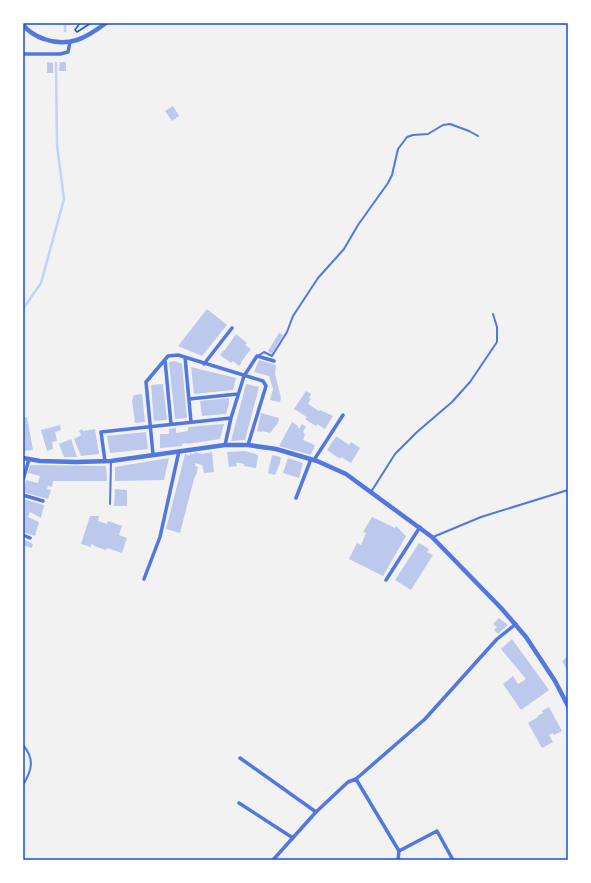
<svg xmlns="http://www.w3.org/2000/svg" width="591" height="883" font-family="'Roboto Condensed',sans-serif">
  <rect width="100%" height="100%" fill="#f2f2f2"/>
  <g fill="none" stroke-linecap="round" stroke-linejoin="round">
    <path stroke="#bfd3fe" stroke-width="2.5" d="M65,31V23
      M23,309L41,283L64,199L57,145L56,63"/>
  </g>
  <path fill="#bdc9ec" d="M47,62L53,63V73H47Z
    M60,62H66V71H59Z
    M173,106L179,116L172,121L165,111Z
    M207,309L227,325L202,356L178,346Z
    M279,333L283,335L272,354L268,351Z
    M236,334L247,343L245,345L251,349L241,362H242L239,366L233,361L231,363L220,355L224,350H225Z
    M259,360L276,365L275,374L281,398L280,402L270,400L273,389L269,376L254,372Z
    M175,361L182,364L187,418L175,419L169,362Z
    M191,367L236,378L233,390L194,394Z
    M163,384L167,420L154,421L151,385Z
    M246,384L259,387L245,440L231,441Z
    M306,391L311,394L309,398L311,399L308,404L319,411L320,410L333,416L325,429L317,424L316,426L305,419L307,417L294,409Z
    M142,394L145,422L135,423L132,400L134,395Z
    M229,398V404L226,414L202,416L200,401Z
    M261,413L279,418L278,423L270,433L262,431V432L257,431Z
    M27,417L33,450L24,451L23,418Z
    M292,422L298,426V427L299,429L302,424L306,427L303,432L305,435L303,440L315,445L311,455L279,446Z
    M224,424L220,439L187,444V443L182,444V446L160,448V434H169V429L176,428V433L188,431V427Z
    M60,425L61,430L55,432L57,441L52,442L53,449L47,451L41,430Z
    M82,429L83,431L95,429L99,454L81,456L74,439L81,435L79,431Z
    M146,432L148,449L110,453L107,436Z
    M336,436L349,445L351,442L360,448L351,463L341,457L340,459L327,450Z
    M71,439L77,457H64L59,444Z
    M245,451L256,454L258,456L256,468L244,466V464L240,463H236L237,466L229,467L227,452Z
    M195,452L202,454L212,452L214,472L204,473L202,465L195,463V466L198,467L196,476L195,475L180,533L166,529L185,454L190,456V453L194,454Z
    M272,455L281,457L280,463L275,475L268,473Z
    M169,458L164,480L115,481V467Z
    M288,458L303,463L299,478L283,473Z
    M30,465L106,466L107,481H53L52,487L48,486L47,489L51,490L48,499L23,492L26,480L38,483L40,476L28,473Z
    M115,489L127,490V506H114Z
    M23,499L44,505L41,518L30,512L28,517L39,522L35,536L23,532Z
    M90,516H99L98,521L107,524L108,521L122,526L119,535L127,538L122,553L107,548L106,550L94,546V545L91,544V547L81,544Z
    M372,517L395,528L396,526L406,536L383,576L349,559L357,543L361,545L366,533L363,532Z
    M23,539L33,544L32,548L23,545Z
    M419,543L429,549L427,552L433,555L411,590L395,580Z
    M499,618L508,625L498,634L494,630L497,627L493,624Z
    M512,639L549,690L521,710L503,684L513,676L518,684L526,679L501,649Z
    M568,656V672L562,661Z
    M549,707L562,731L554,735L553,733L549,735L553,742L542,748L528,723L538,717L537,716L543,713L542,711Z"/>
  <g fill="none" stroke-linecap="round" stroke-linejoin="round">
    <path stroke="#1d4ed8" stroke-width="1.5" d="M80,23L75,30L77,32L91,23"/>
    <path stroke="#5277de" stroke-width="2" d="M23,110V111
      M258,356L264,352L272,356L287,332L293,316L318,278L344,249L358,225L388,183L392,175L398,149L407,137L413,135L428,134L443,125L450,124L469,131L478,136
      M371,492L395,454L417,432L452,402L470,382L497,342V327L493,314
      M110,504L111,462
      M433,537L481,517L568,490
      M23,745C35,759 32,770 23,785"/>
    <path stroke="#5277de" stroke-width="3.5" d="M23,54H60L68,52L70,42
      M185,357L191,422
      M165,360L171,424
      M204,364L232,328
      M189,399L238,394
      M225,445L231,418L244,376L257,356L274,361
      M153,454L146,382L168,356L178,355L263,381L266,386L248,445
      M314,460L343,415
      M105,461L101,432L231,418
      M23,480L29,459
      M23,495L43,501
      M296,498L311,459
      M23,535L30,538
      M144,579L160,537L179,451
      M386,580L420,527
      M240,758L316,812
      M356,779L399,851L398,860
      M239,803L293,838
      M399,851L437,831L453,860
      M273,860L316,812L348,782L356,779L425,719L497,639L516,624"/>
    <path stroke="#5277de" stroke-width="4.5" d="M23,25C29,32 35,36 44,39C69,48 86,38 106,23
      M23,458L40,461L76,462L111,461L225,445H248L276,449L317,461L346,474L432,537L502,609L526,637L555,681L568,706"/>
  </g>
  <rect width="591" height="883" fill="none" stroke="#ffffff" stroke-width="48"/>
  <rect x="24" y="24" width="543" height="835" fill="none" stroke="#1d4ed8" stroke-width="1.5"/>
</svg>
